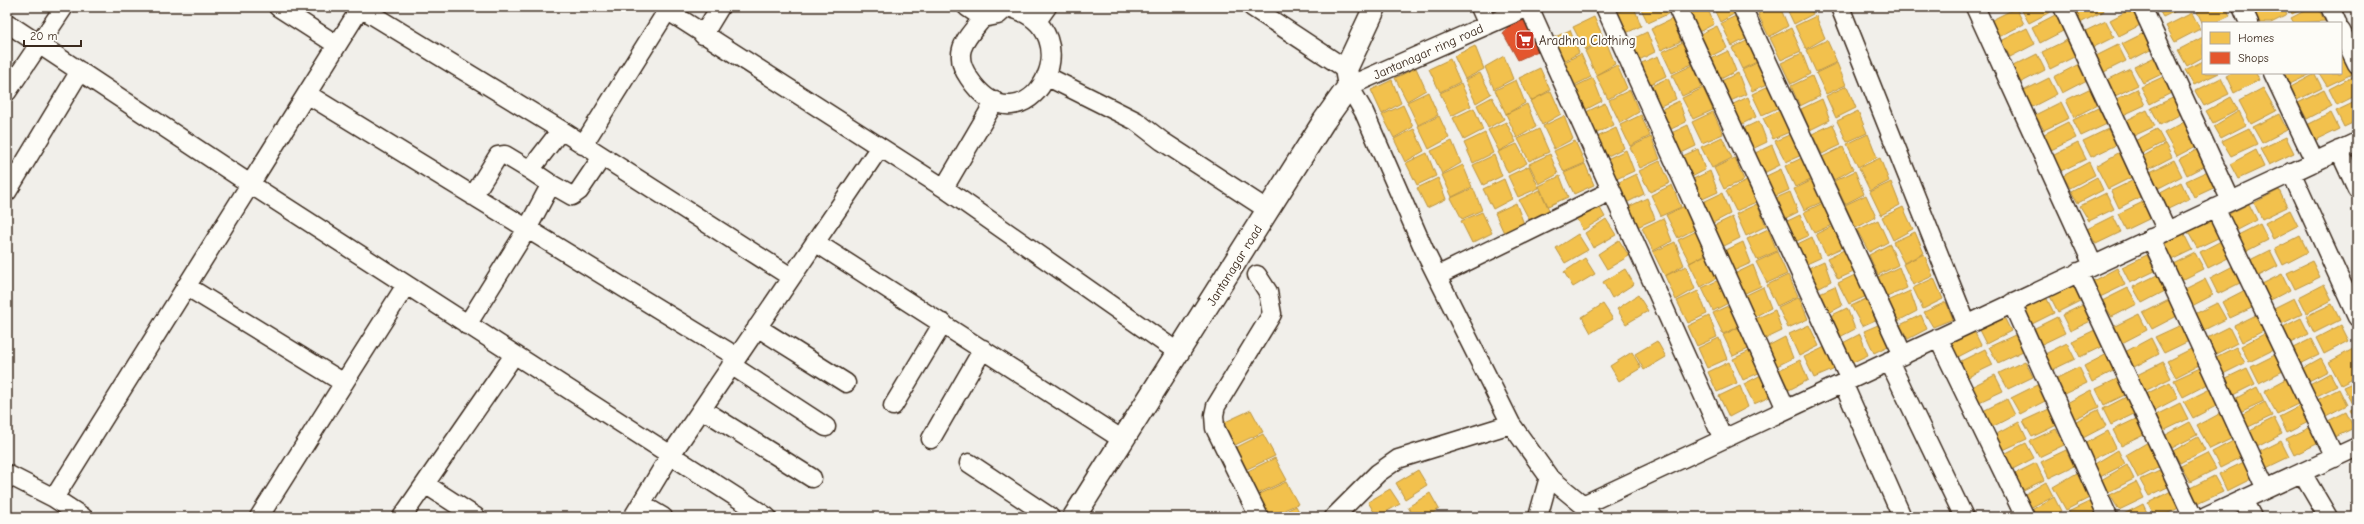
<svg xmlns="http://www.w3.org/2000/svg" width="2364" height="524" font-family="'Comic Neue',sans-serif">
  <rect width="100%" height="100%" fill="#f1efea"/>
  <filter id="ink" filterUnits="userSpaceOnUse"><feTurbulence type="fractalNoise" baseFrequency=".025" numOctaves="2"/><feDisplacementMap in="SourceGraphic" scale="8" xChannelSelector="R" yChannelSelector="G"/><feConvolveMatrix kernelMatrix="1 2 1 2 8 2 1 2 1" color-interpolation-filters="sRGB"/></filter>
  <g filter="url(#ink)">
    <path fill="#f2c14e" stroke="#bb9440" d="M1629,7H1634L1641,26L1622,35L1612,15Z
      M1640,7H1665L1668,14L1648,23Z
      M1692,7H1707L1714,24L1695,34L1684,11Z
      M1713,7H1737L1739,11L1720,22Z
      M1755,7H1769L1758,13Z
      M1772,7H1780L1788,26L1769,37L1758,14Z
      M1786,7H1810L1813,14L1794,24Z
      M2020,7H2052L2054,10L2029,23Z
      M2071,7H2102L2104,11L2078,24Z
      M2135,7L2144,23L2119,36L2110,20Z
      M2157,7H2184L2163,17Z
      M2206,7H2226L2230,16L2215,23L2203,24L2197,12Z
      M2264,7H2283L2287,15L2271,23H2260L2253,12Z
      M2289,7H2306L2292,14Z
      M2312,7H2317L2325,21L2294,23L2291,18Z
      M2016,8L2024,24L1999,37L1990,21Z
      M1742,13L1751,36L1732,46L1721,23Z
      M2192,13L2200,29L2175,42L2166,26Z
      M2057,14L2065,30L2040,43L2032,27Z
      M1816,16L1825,38L1806,49L1795,26Z
      M1594,17L1604,39L1585,50L1573,27Z
      M1672,19L1681,41L1661,50L1651,29Z
      M2106,21L2114,37L2088,50L2079,34Z
      M1717,26L1727,48L1707,58L1696,36Z
      M1791,28L1801,51L1781,60L1770,38Z
      M2027,28L2035,44L2010,57L2001,41Z
      M1570,30L1579,53L1560,63L1549,40Z
      M2148,31L2156,47L2131,60L2122,44Z
      M1647,32L1655,52L1635,62L1626,42Z
      M2203,37V57L2187,66L2178,50Z
      M1753,38L1763,59L1742,69L1732,48Z
      M1827,40L1837,62L1816,72L1806,50Z
      M2067,40L2076,56L2050,69L2042,52Z
      M1606,41L1615,64L1596,75L1585,51Z
      M1683,42L1692,64L1672,73L1662,52Z
      M2118,45L2126,61L2100,74L2092,58Z
      M1475,46L1484,69L1465,79L1454,56Z
      M1728,51L1736,71L1717,81L1707,61Z
      M1802,53L1810,74L1791,84L1781,63Z
      M1581,54L1591,77L1571,87L1560,64Z
      M2037,54L2045,70L2020,83L2011,67Z
      M2159,55L2168,71L2143,83L2134,67Z
      M2341,55L2352,74L2327,86L2319,73H2341Z
      M1504,56L1513,79L1494,89L1485,67Z
      M1658,56L1666,76L1646,86L1637,65Z
      M1450,59L1460,82L1440,92L1429,69Z
      M1763,60L1772,82L1752,91L1742,70Z
      M2203,61V73H2219L2194,85L2185,70Z
      M1837,63L1846,85L1826,94L1816,73Z
      M2079,64L2087,80L2062,93L2054,77Z
      M1617,65L1627,88L1608,99L1596,75Z
      M1693,65L1702,87L1682,96L1672,75Z
      M1416,68L1426,90L1407,101L1395,78Z
      M1540,68L1550,90L1531,101L1519,78Z
      M2130,69L2138,85L2113,97L2103,82Z
      M1480,73L1491,94L1476,103L1465,80Z
      M1738,73L1746,94L1726,103L1717,83Z
      M2232,73H2256L2259,80L2234,93L2226,76Z
      M2281,73H2313L2288,85Z
      M2315,74L2322,88L2297,100L2289,88Z
      M2167,75L2175,91L2150,104L2141,87Z
      M1812,76L1820,96L1800,106L1791,86Z
      M2354,76L2357,82V95L2337,105L2329,89Z
      M1593,78L1602,101L1583,111L1572,88Z
      M1668,78L1676,99L1656,108L1647,88Z
      M2049,78L2057,94L2032,107L2023,91Z
      M2221,78L2229,94L2204,106L2195,91Z
      M1392,80L1401,103L1382,114L1371,90Z
      M1516,80L1525,103L1506,114L1495,90Z
      M1461,83L1471,106L1451,116L1440,93Z
      M1773,84L1782,106L1762,115L1752,94Z
      M1847,86L1856,108L1836,118L1826,96Z
      M1703,88L1713,110L1693,119L1682,98Z
      M2091,88L2099,104L2074,117L2066,100Z
      M2263,88L2276,111L2251,124L2239,101Z
      M2137,89L2145,105L2119,117L2110,102Z
      M1630,90L1639,112L1620,123L1609,100Z
      M2324,90L2332,106L2307,119L2298,103Z
      M1551,91L1561,114L1542,125L1530,101Z
      M1428,92L1438,115L1418,125L1407,102Z
      M2177,96L2185,112L2160,125L2151,108Z
      M1492,97L1504,119L1488,128L1477,105Z
      M1748,97L1756,117L1736,127L1727,107Z
      M2231,97L2238,110L2213,123L2206,111Z
      M1822,99L1830,120L1810,130L1801,109Z
      M1679,101L1686,122L1667,131L1658,111Z
      M2357,101V121L2344,127L2336,111Z
      M2061,102L2069,118L2044,130L2035,115Z
      M1605,103L1614,125L1595,134L1584,113Z
      M1527,104L1536,127L1517,138L1506,114Z
      M1403,105L1413,127L1394,138L1382,115Z
      M1474,108L1483,130L1464,140L1453,118Z
      M1784,108L1794,130L1773,139L1763,118Z
      M2098,108L2107,124L2081,136L2073,120Z
      M2147,110L2155,126L2129,138L2121,123Z
      M1858,111L1867,133L1847,142L1837,121Z
      M2239,111L2246,125L2221,138L2214,126Z
      M1713,112L1723,134L1702,143L1692,122Z
      M2331,113L2339,129L2314,141L2305,126Z
      M2279,114L2287,130L2262,143L2253,127Z
      M1641,115L1650,136L1630,146L1620,125Z
      M1439,116L1449,138L1429,149L1418,126Z
      M1564,116L1573,139L1554,149L1543,126Z
      M2188,120L2202,143L2177,156L2164,133Z
      M1759,121L1767,142L1748,151L1738,131Z
      M1506,122L1516,142L1499,151L1488,130Z
      M2068,122L2076,138L2051,150L2042,135Z
      M1833,124L1841,145L1822,154L1812,134Z
      M1688,125L1696,146L1677,155L1667,135Z
      M1616,128L1624,148L1604,158L1595,138Z
      M2249,128L2257,144L2231,156L2222,141Z
      M1414,129L1424,151L1405,162L1394,139Z
      M1539,129L1549,152L1529,161L1518,139Z
      M2108,129L2116,145L2091,157L2083,141Z
      M2157,129L2164,142L2139,155L2131,143Z
      M1796,132L1806,153L1786,162L1775,141Z
      M1485,133L1493,153L1473,163L1464,143Z
      M1868,134L1877,157L1858,167L1847,144Z
      M1651,137L1660,159L1640,168L1630,147Z
      M1722,137L1732,158L1712,168L1701,147Z
      M2286,137L2294,153L2269,165L2260,149Z
      M1452,141L1461,163L1442,174L1431,151Z
      M1575,141L1585,163L1564,172L1554,151Z
      M2078,143L2086,159L2061,171L2052,156Z
      M1517,144L1527,163L1508,173L1498,152Z
      M2165,144L2172,157L2147,170L2140,158Z
      M1772,145L1780,165L1760,175L1751,155Z
      M2204,146L2212,162L2187,175L2179,159Z
      M1843,147L1853,169L1834,180L1822,157Z
      M1698,149L1705,170L1686,180L1676,159Z
      M1626,150L1634,171L1614,180L1605,160Z
      M2256,150L2264,167L2238,179L2230,164Z
      M2120,152L2134,176L2108,189L2096,166Z
      M1427,153L1436,176L1417,185L1406,163Z
      M1550,154L1558,174L1539,184L1529,164Z
      M1494,155L1502,176L1483,185L1473,165Z
      M1806,156L1815,178L1795,187L1785,166Z
      M1735,158L1744,180L1724,189L1714,168Z
      M1880,158L1889,181L1870,191L1859,168Z
      M2174,160L2182,176L2157,189L2148,173Z
      M1660,161L1670,183L1650,192L1639,171Z
      M2089,162L2095,175L2070,188L2063,176Z
      M1585,164L1594,185L1574,194L1564,173Z
      M1463,165L1472,187L1452,197L1442,175Z
      M1529,166L1539,188L1518,197L1508,176Z
      M1781,169L1789,190L1769,199L1760,179Z
      M2212,169L2220,185L2194,197L2186,181Z
      M1710,171L1718,192L1698,201L1689,181Z
      M1855,171L1864,194L1845,204L1834,181Z
      M1636,174L1644,194L1624,204L1615,184Z
      M1560,176L1568,197L1548,206L1539,186Z
      M2097,177L2103,190L2078,203L2071,191Z
      M1438,178L1446,199L1427,208L1417,188Z
      M1504,179L1512,199L1493,209L1483,189Z
      M1815,179L1824,201L1804,210L1794,189Z
      M2136,179L2144,195L2119,208L2111,191Z
      M1747,181L1756,202L1736,211L1726,191Z
      M1891,182L1900,205L1881,215L1870,192Z
      M2181,182L2189,199L2164,211L2155,196Z
      M1672,185L1681,207L1661,216L1651,195Z
      M1473,188L1482,210L1462,219L1451,198Z
      M1540,190L1550,212L1530,221L1519,200Z
      M2279,190L2287,207L2262,219L2254,203Z
      M1790,192L1798,212L1778,222L1769,201Z
      M1722,193L1730,214L1711,224L1701,203Z
      M2106,193L2114,209L2089,221L2080,206Z
      M1866,195L1876,217L1856,228L1845,205Z
      M1647,198L1655,219L1635,228L1626,208Z
      M1596,201L1605,217L1583,230L1574,215Z
      M1825,202L1834,224L1814,233L1804,212Z
      M2143,202L2151,218L2126,230L2118,214Z
      M1516,203L1524,224L1504,233L1495,213Z
      M1757,204L1766,226L1746,236L1736,214Z
      M2249,204L2257,220L2232,233L2223,217Z
      M1687,205L1697,228L1678,238L1666,215Z
      M1903,207L1913,229L1893,240L1882,217Z
      M2290,210L2298,226L2273,239L2265,223Z
      M1482,212L1492,233L1472,243L1461,221Z
      M1800,215L1808,236L1788,245L1779,225Z
      M2113,216L2121,232L2096,244L2087,229Z
      M1732,217L1740,238L1720,248L1711,227Z
      M1663,218L1672,241L1653,251L1642,228Z
      M1606,219L1616,235L1593,248L1585,233Z
      M1878,220L1888,242L1869,252L1857,230Z
      M2214,220L2222,236L2197,248L2188,232Z
      M1837,224L1846,246L1826,255L1816,234Z
      M2260,224L2268,240L2243,253L2234,237Z
      M1768,229L1777,251L1757,260L1747,239Z
      M1699,230L1709,252L1690,263L1678,240Z
      M1915,232L1924,253L1904,263L1893,242Z
      M1578,234L1588,250L1565,263L1556,248Z
      M2184,234L2192,250L2167,262L2158,247Z
      M2300,236L2308,252L2283,265L2275,249Z
      M1812,237L1820,258L1800,267L1791,247Z
      M2225,239L2234,255L2208,268L2200,252Z
      M1619,240L1629,256L1607,269L1598,254Z
      M1675,242L1684,265L1665,276L1653,252Z
      M1743,242L1751,263L1731,272L1722,252Z
      M1890,244L1898,265L1878,275L1869,255Z
      M1848,248L1858,270L1838,279L1827,258Z
      M2270,250L2278,266L2253,279L2244,263Z
      M1777,252L1787,274L1767,283L1756,262Z
      M1710,253L1720,276L1701,287L1689,263Z
      M2195,253L2204,269L2178,282L2169,266Z
      M1924,254L1933,276L1913,285L1903,264Z
      M2147,255L2155,271L2130,283L2122,267Z
      M1585,258L1595,274L1573,287L1564,272Z
      M1824,261L1831,281L1812,291L1802,271Z
      M2312,261L2320,277L2295,289L2287,273Z
      M1753,265L1761,286L1741,295L1732,275Z
      M2235,265L2244,281L2218,294L2210,278Z
      M1686,266L1695,289L1676,300L1665,276Z
      M1899,267L1907,288L1887,297L1878,277Z
      M2117,268L2125,285L2100,297L2091,282Z
      M1625,269L1634,284L1612,298L1603,282Z
      M1859,273L1869,295L1849,304L1838,283Z
      M2159,274L2167,290L2142,303L2133,287Z
      M2282,274L2290,290L2265,303L2256,287Z
      M1788,275L1798,296L1777,306L1767,285Z
      M1723,278L1732,301L1713,311L1702,288Z
      M1934,278L1943,299L1923,309L1913,288Z
      M2205,279L2213,295L2188,308L2179,292Z
      M2076,283L2084,299L2058,312L2050,296Z
      M2324,284L2332,300L2307,313L2299,297Z
      M1835,286L1842,306L1823,316L1813,296Z
      M1763,287L1771,308L1752,318L1742,297Z
      M2128,288L2137,304L2112,317L2102,301Z
      M2247,289L2256,306L2230,318L2222,302Z
      M1698,291L1707,314L1688,323L1677,301Z
      M1910,291L1917,311L1898,321L1888,301Z
      M1638,295L1648,311L1626,324L1617,309Z
      M1872,296L1882,317L1862,326L1851,306Z
      M1799,297L1808,319L1788,328L1778,307Z
      M2046,297L2054,313L2028,326L2020,310Z
      M2294,298L2302,314L2277,326L2268,311Z
      M2169,300L2177,316L2152,329L2143,313Z
      M1946,302L1953,319L1933,327L1924,312Z
      M1734,303L1743,325L1723,334L1713,313Z
      M2087,303L2095,319L2070,331L2062,315Z
      M2217,303L2226,319L2200,332L2191,316Z
      M1603,304L1613,319L1591,333L1582,317Z
      M2332,304L2340,320L2314,333L2306,316Z
      M1847,308L1855,329L1836,339L1826,318Z
      M1775,310L1782,331L1763,340L1753,320Z
      M2260,313L2267,329L2242,342L2234,326Z
      M2139,314L2147,330L2122,343L2113,327Z
      M1921,315L1927,329L1908,339L1900,325Z
      M2003,315L2011,331L1986,344L1978,328Z
      M1709,316L1717,337L1697,346L1688,326Z
      M2057,317L2065,333L2040,345L2031,330Z
      M2301,318L2309,334L2284,346L2275,331Z
      M1885,322L1894,343L1874,353L1864,331Z
      M1744,325L1753,347L1733,356L1723,335Z
      M1809,325L1819,346L1799,356L1789,334Z
      M2181,325L2189,341L2164,353L2155,337Z
      M2341,325L2349,341L2324,354L2316,338Z
      M2229,327L2237,343L2212,356L2203,340Z
      M1973,329L1981,345L1956,358L1947,342Z
      M2097,329L2105,345L2080,357L2072,341Z
      M2266,333L2275,349L2249,362L2241,346Z
      M1860,334L1868,355L1849,364L1839,345Z
      M2015,335L2023,351L1998,363L1989,347Z
      M1785,337L1793,358L1773,368L1764,348Z
      M1719,338L1727,359L1707,368L1698,348Z
      M2151,338L2159,354L2134,367L2125,352Z
      M2311,339L2319,355L2294,367L2285,352Z
      M1657,341L1666,357L1644,370L1635,354Z
      M2067,343L2075,359L2050,371L2041,356Z
      M1825,347L1835,369L1814,378L1804,357Z
      M2236,347L2245,363L2219,376L2210,360Z
      M2193,348L2201,364L2176,377L2167,361Z
      M1754,349L1763,371L1743,380L1733,359Z
      M1985,349L1993,365L1968,377L1959,362Z
      M2353,349L2357,356V377L2341,385L2329,362Z
      M1632,352L1641,368L1619,381L1610,366Z
      M2109,353L2117,369L2092,382L2084,366Z
      M2277,354L2285,370L2259,383L2251,367Z
      M2321,358L2328,371L2303,384L2296,372Z
      M1800,360L1808,380L1789,390L1779,370Z
      M2025,361L2033,377L2008,389L1999,373Z
      M1729,362L1737,383L1717,392L1708,372Z
      M2163,362L2171,378L2145,391L2137,375Z
      M2079,367L2087,383L2062,395L2053,380Z
      M2200,368L2208,384L2183,397L2174,380Z
      M2247,368L2255,384L2229,397L2220,381Z
      M1765,373L1774,395L1754,404L1744,384Z
      M2330,373L2337,386L2311,399L2304,387Z
      M1995,375L2003,391L1977,403L1969,388Z
      M2121,377L2129,393L2104,405L2096,389Z
      M2288,378L2302,402L2277,414L2264,391Z
      M2357,381V401L2352,404L2343,387Z
      M2170,382L2178,398L2153,411L2144,395Z
      M2037,385L2045,401L2020,414L2011,398Z
      M1740,386L1748,407L1729,417L1719,396Z
      M2257,387L2264,401L2238,413L2231,401Z
      M2210,389L2218,405L2193,418L2184,402Z
      M2339,389L2347,405L2322,418L2313,402Z
      M2091,390L2099,407L2074,419L2065,404Z
      M2128,396L2136,413L2111,425L2103,409Z
      M2007,399L2015,415L1990,428L1981,412Z
      M2265,402L2272,416L2246,428L2239,416Z
      M2180,403L2188,419L2163,431L2154,416Z
      M2304,404L2312,420L2287,433L2279,417Z
      M2357,407V423L2350,410Z
      M2049,409L2057,425L2032,437L2023,421Z
      M1251,410L1263,432L1233,446L1223,423Z
      M2098,410L2106,426L2081,439L2072,423Z
      M2346,412L2354,428L2329,440L2320,425Z
      M2221,413L2235,437L2210,449L2197,426Z
      M2138,418L2146,434L2121,446L2113,430Z
      M2274,418L2282,434L2257,447L2248,431Z
      M2019,422L2027,439L2001,451L1993,436Z
      M2190,422L2197,435L2172,448L2164,436Z
      M2311,427L2319,443L2294,455L2286,439Z
      M2056,429L2064,445L2039,457L2030,441Z
      M2108,431L2116,448L2091,460L2082,445Z
      M1263,434L1275,456L1245,470L1235,448Z
      M2198,437L2205,450L2180,463L2173,451Z
      M2237,439L2246,455L2220,468L2212,452Z
      M2150,441L2163,465L2138,478L2126,455Z
      M2281,441L2289,457L2264,469L2255,454Z
      M2026,443L2034,458L2009,471L2000,456Z
      M2066,450L2074,466L2049,478L2041,462Z
      M2118,450L2125,464L2100,477L2093,465Z
      M2207,453L2216,469L2190,482L2181,466Z
      M1275,458L1287,480L1257,494L1246,472Z
      M2244,462L2253,478L2227,491L2219,474Z
      M2036,463L2044,480L2019,492L2010,476Z
      M2127,465L2134,479L2108,492L2101,480Z
      M2166,468L2174,484L2149,496L2140,480Z
      M1418,470L1427,485L1405,499L1396,483Z
      M2077,473L2091,497L2066,510L2053,487Z
      M2214,476L2223,492L2197,504L2188,489Z
      M1286,482L1298,504L1268,517L1258,495Z
      M2046,482L2053,496L2028,509L2020,497Z
      M2136,482L2144,498L2119,510L2110,495Z
      M1390,489L1400,504L1377,517L1368,502Z
      M2173,490L2181,507L2160,517H2155L2148,503Z
      M1430,493L1439,509L1426,517H1414L1408,507Z
      M2054,497L2061,511L2049,517H2032L2028,512Z
      M2093,500L2099,517H2070L2068,512Z
      M2143,504L2149,517H2118Z
      M1296,506L1302,517H1274Z"/>
    <path fill="#e4572e" stroke="#b14a29" d="M1525,8L1547,47L1518,60L1503,33Z"/>
    <g fill="none" stroke-linecap="round" stroke-linejoin="round">
      <defs>
        <path id="minor" d="M278,7L337,45
          M662,7L944,188L1179,353
          M967,7L983,18
          M1007,7C1100,29 1024,161 969,78C951,52 966,39 983,18L998,15Z
          M1252,7L1346,69
          M1480,7L1488,25
          M1528,7L1349,86L1364,112L1426,254L1511,424L1549,477L1583,505L1592,517
          M1529,7L1723,439
          M1605,7L1786,409
          M1677,7L1850,380
          M1742,7L1903,355
          M1840,7L1967,325
          M1975,7L2093,265
          M2063,7L2167,231
          M2142,7L2231,201
          M2242,7L2249,23
          M2330,7L2337,23
          M361,8L561,130L791,277
          M1037,21L1047,7
          M7,23L250,184L767,517
          M2341,31L2357,64
          M703,35L720,7
          M2273,73L2315,162
          M1046,76L1136,121L1162,141L1268,210
          M7,92L64,7
          M307,94L737,357
          M583,145L667,11
          M2339,150L2357,189
          M2291,172L2357,317
          M551,184L572,196L579,191L602,157
          M944,188L995,101
          M7,192L80,71
          M473,196L498,156L505,155L530,170
          M2215,208L2335,458
          M2151,238L2266,489
          M815,242L1123,440
          M2078,272L2193,517
          M1257,275L1268,292L1272,314L1216,406L1214,415L1215,428L1259,517
          M1437,276L1611,191
          M186,286L344,383
          M2012,303L2108,517
          M467,325L527,229L551,184L530,170L561,130
          M757,327L846,383
          M1938,338L2025,517
          M1889,361L1964,517
          M731,365L826,427
          M1843,383L1902,517
          M893,406L943,323
          M702,409L812,478
          M931,439L983,349
          M969,463L1050,517
          M2302,473L2328,517
          M7,474L54,498L361,7
          M425,484L476,517
          M54,498L83,517
          M2243,500L2252,517
          M641,504L663,517
          M1583,505L2357,142
          M259,517L406,285
          M402,517L514,355
          M633,517L670,456L880,147
          M1334,517L1378,473L1398,459L1511,424
          M1538,517L1549,477
          M2206,517L2357,447"/>
        <path id="tertiary" d="M1074,517L1324,121L1349,86L1346,69L1375,7"/>
      </defs>
      <use href="#minor" stroke="#3b2a1e" stroke-width="21"/>
      <use href="#tertiary" stroke="#3b2a1e" stroke-width="25"/>
      <use href="#minor" stroke="#fdfcf7" stroke-width="18"/>
      <use href="#tertiary" stroke="#fdfcf7" stroke-width="22"/>
    </g>
  </g>
  <defs>
    <symbol id="supermarket-square" viewBox="-11 -11 22 22"><rect x="-9" y="-9" width="18" height="18" rx="4" fill="#c8321e" stroke="#fdfcf7"/><path d="M-6-5.5h2.5l.6 2H6L4.5 2H-2.5L-4.4-4H-6ZM-1.5 3.2a1.3 1.3 0 1 0 .1 0ZM3 3.2a1.3 1.3 0 1 0 .1 0Z" fill="#fff"/></symbol>
  </defs>
  <g fill-rule="evenodd">
    <use href="#supermarket-square" x="1514" y="29" width="22" height="22"/>
  </g>
  <g text-anchor="middle" stroke-width="4" stroke-linejoin="round" paint-order="stroke">
    <g font-size="13" fill="#3b2a1e" stroke="#fdfcf7" text-anchor="start">
      <text x="1539" y="45">Aradhna Clothing</text>
    </g>
    <g font-size="13" fill="#3b2a1e" stroke="#fdfcf7">
      <text transform="translate(1428 51) rotate(-24)" y="5">Jantanagar ring road</text>
      <text transform="translate(1234 265) rotate(-58)" y="5">Jantanagar road</text>
    </g>
  </g>
  <rect width="2364" height="524" fill="none" stroke="#fdfcf7" stroke-width="24"/>
  <rect x="12" y="12" width="2340" height="500" fill="none" stroke="#3b2a1e" stroke-width="1.5" filter="url(#ink)"/>
  <rect x="2202" y="22" width="140" height="52" fill="#fdfcf7" stroke="#afa8a0"/>
  <rect x="2210" y="32" width="20" height="12" fill="#f2c14e" stroke="#afa8a0"/>
  <text x="2238" y="42" font-size="12" fill="#3b2a1e">Homes</text>
  <rect x="2210" y="52" width="20" height="12" fill="#e4572e" stroke="#afa8a0"/>
  <text x="2238" y="62" font-size="12" fill="#3b2a1e">Shops</text>
  <path d="M24 40v6h57v-6" fill="none" stroke="#3b2a1e" stroke-width="2"/>
  <text x="30" y="40" font-size="12" fill="#3b2a1e" stroke="#fdfcf7" stroke-width="3" paint-order="stroke">20 m</text>
</svg>
